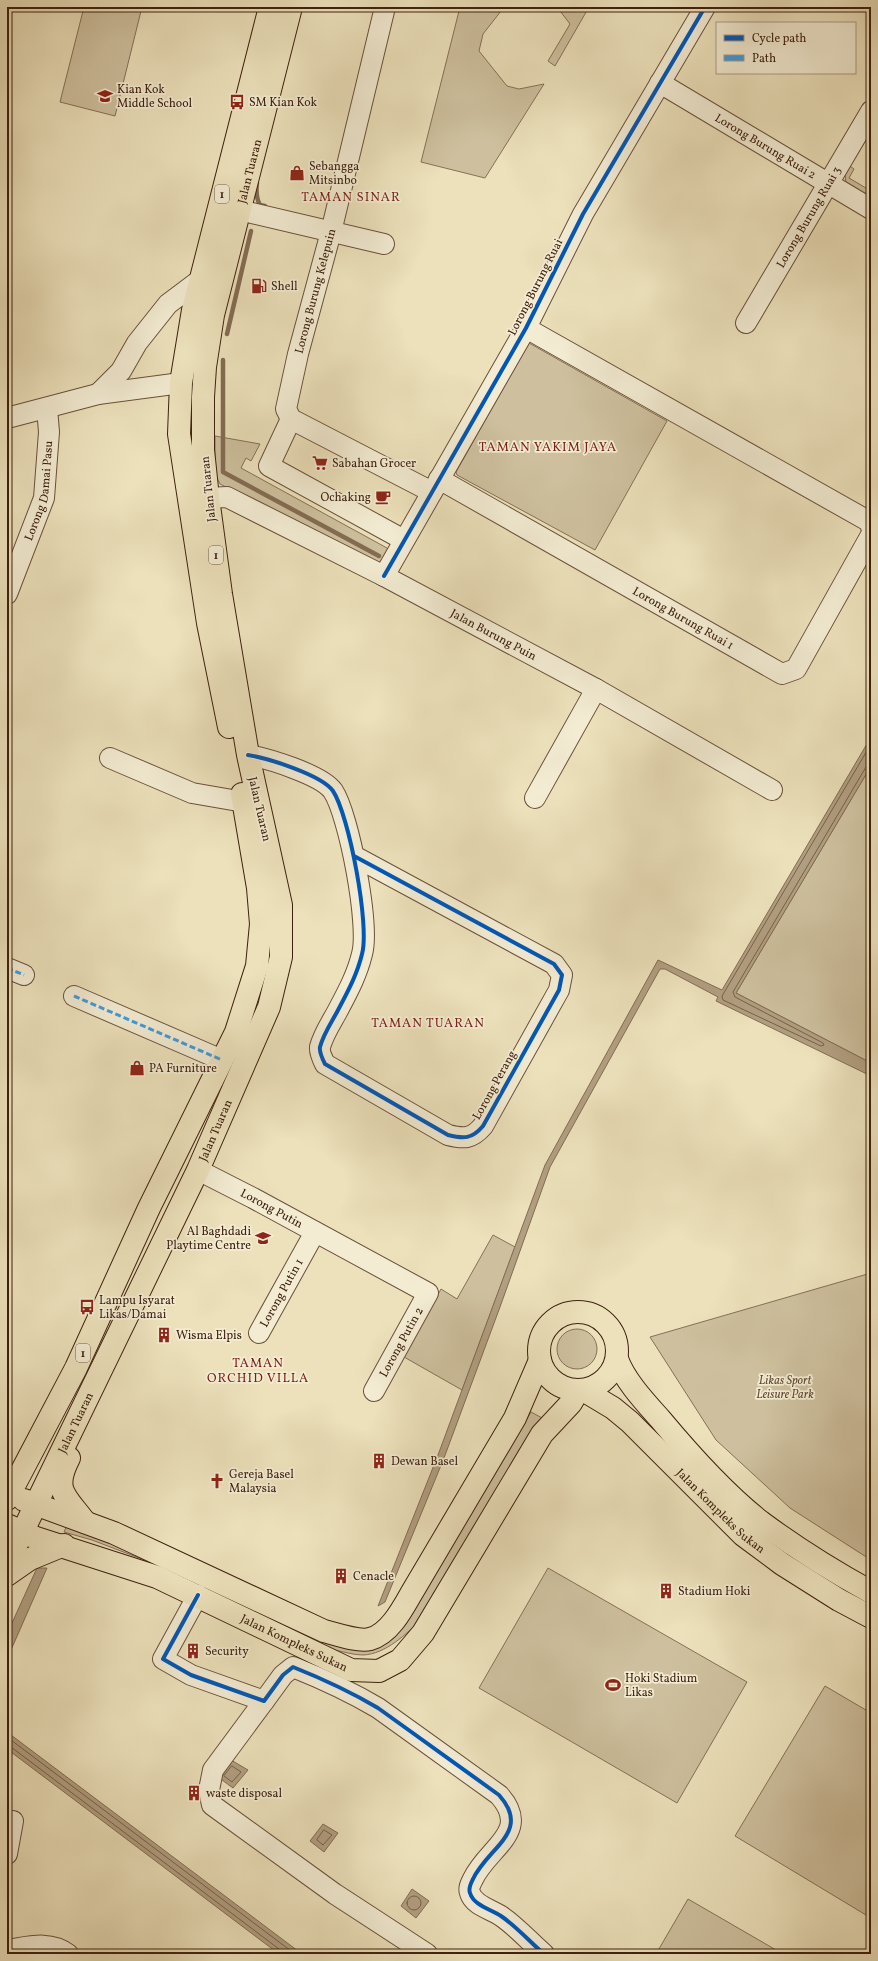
<svg xmlns="http://www.w3.org/2000/svg" width="878" height="1961" font-family="Vollkorn,serif">
  <rect width="100%" height="100%" fill="#ece1bb"/>
  <filter id="stains"><feTurbulence type="fractalNoise" baseFrequency=".005" numOctaves="4"/><feColorMatrix values="0 0 0 0 .2 0 0 0 0 .09 0 0 0 0 .02 0 0 0 .5 -.17"/></filter>
  <radialGradient id="worn" r=".72"><stop offset=".6" stop-color="#630" stop-opacity="0"/><stop offset="1" stop-color="#630" stop-opacity=".3"/></radialGradient>
  <path fill="#cec09e" stroke="#867056" d="M84,7H142L115,116L60,102Z
    M460,7H502L501,11L483,34L479,51L507,86L519,89L544,84L485,178L421,162Z
    M557,7H589L555,66L548,61L570,24Z
    M850,166L854,169L849,178L871,191V202L846,183L845,174Z
    M529,343L667,421L595,550L457,475L456,472Z
    M215,436L260,444L251,461L246,458L241,468L387,548L388,550L380,565L220,484L215,474Z
    M871,766V1063L736,993Z
    M493,1235L515,1247L462,1390L404,1357L441,1289L457,1299Z
    M871,1273V1560L790,1508L716,1440L650,1337Z
    M557 1349a20 20 0 1 1 40 0a20 20 0 1 1-40 0Z
    M531,1412L544,1419L422,1619C406,1634 386,1654 363,1655C354,1655 344,1652 335,1650L147,1561L92,1540L64,1532L67,1525L373,1650L457,1535Z
    M548,1568L747,1682L677,1803L479,1688Z
    M825,1686L871,1713V1918L735,1836Z
    M688,1899L783,1954H656Z"/>
  <path fill="#b19f81" stroke="#836c53" d="M871,737V766L736,993L871,1063V1076L716,1001L718,997L665,969H660L550,1167L500,1307L444,1458L385,1602L378,1606L438,1455L545,1165L658,960L722,990Z
    M37,1568H47L7,1659V1634Z
    M7,1732L302,1954H279L7,1749Z
    M231,1760L248,1770L233,1788L218,1777Z
    M323,1824L338,1833L324,1852L310,1841Z
    M412,1889L429,1901L416,1918L401,1906Z"/>
  <g fill="none" stroke-linecap="round" stroke-linejoin="round">
    <path stroke="#786048" stroke-width="1" d="M871,744L722,996L723,1000L821,1046L824,1045L823,1043L735,997L733,992L866,767L871,765
      M7,1737L295,1954
      M7,1746L11,1747L279,1949L281,1954
      M232,1766L241,1772L232,1782L224,1776Z
      M324,1830L332,1835L323,1845L317,1840Z
      M407 1903a7 7 0 1 1 14 0a7 7 0 1 1-14 0Z"/>
    <path stroke="#836c53" stroke-width="4.5" d="M257,183C256,191 256,198 260,205L265,206
      M227,334L251,231
      M223,360V472L379,556"/>
    <defs>
      <g id="minor">
        <path d="M385,7L331,232L298,354L286,409L291,419L432,492"/>
        <path id="s1" d="M660,83L871,209"/>
        <path d="M239,210L384,244"/>
        <path id="s2" d="M746,323L871,111"/>
        <path d="M526,328L870,522L871,527"/>
        <path d="M98,394L121,371L137,343L168,304L200,280"/>
        <path d="M7,418L98,394L181,383"/>
        <path d="M291,419L269,466L404,540"/>
        <path id="s3" d="M439,479L782,674L796,669L871,535"/>
        <path id="s4" d="M208,498L227,497L384,576L596,689L772,790"/>
        <path d="M384,576L526,328L583,214L705,7"/>
        <path id="s5" d="M7,594L44,498L49,432L47,408"/>
        <path d="M248,755C267,758 322,775 333,791C349,815 370,926 362,954C357,975 347,993 337,1012C331,1023 323,1035 320,1047C319,1052 323,1060 325,1064L448,1135C464,1139 472,1139 483,1126L559,990L562,975L554,964L354,856"/>
        <path d="M110,758L192,793L244,802"/>
        <path d="M535,798L596,689"/>
        <path d="M7,968L24,975"/>
        <path d="M74,996L222,1060"/>
        <path id="s6" d="M198,1170L253,1198L428,1293L374,1391"/>
        <path id="s7" d="M259,1333L315,1232"/>
        <path d="M198,1595L163,1659L191,1675L264,1701L283,1675L293,1667C323,1679 351,1692 378,1708L499,1795C532,1832 488,1847 473,1879C471,1883 468,1888 470,1893C474,1906 491,1909 501,1916C516,1926 530,1942 544,1954"/>
        <path d="M264,1701L213,1770L209,1790L212,1805L335,1894L427,1954"/>
        <path d="M7,1854L13,1821"/>
        <path d="M7,1950C28,1947 49,1940 68,1954"/>
      </g>
      <g id="major">
        <path d="M229,727L208,623L179,434L181,383L193,310L270,7"/>
        <circle cx="578" cy="1351" r="39"/>
        <path d="M617,1359C625,1381 645,1402 661,1420C691,1456 724,1493 761,1522C796,1548 833,1571 871,1592"/>
        <path id="s8" d="M583,1390L613,1408L630,1422L743,1535L782,1564L839,1600L871,1617"/>
        <path d="M69,1458C52,1491 66,1496 85,1522"/>
        <path d="M7,1499L76,1368L149,1208L236,1032L257,966L261,924L258,888L242,794"/>
        <path d="M24,1500L114,1533L324,1631C336,1634 358,1642 370,1639C389,1634 402,1610 411,1594L515,1418L540,1360"/>
        <path id="s9" d="M7,1525L36,1538L157,1577L351,1670L379,1671L400,1660L423,1633L542,1434L571,1403L578,1391"/>
        <path id="s10" d="M7,1564L198,1170L269,1007L281,957V905L248,755L221,594L208,498L203,450V397L205,367L213,315L291,7"/>
        <path d="M7,1575L30,1559L64,1545"/>
      </g>
    </defs>
    <use href="#minor" stroke="#6a503a" stroke-width="22"/>
    <use href="#major" stroke="#3e200f" stroke-width="24"/>
    <use href="#minor" stroke="#f3ecd3" stroke-width="20"/>
    <use href="#major" stroke="#ece1bb" stroke-width="22"/>
    <path stroke="#3f9bde" stroke-width="3" stroke-dasharray="6 3" stroke-linecap="butt" d="M7,968L24,975
      M74,996L222,1060"/>
    <defs>
      <path id="cycleway" d="M384,576L526,328L583,214L705,7
        M248,755C267,758 322,775 333,791C349,815 370,926 362,954C357,975 347,993 337,1012C331,1023 323,1035 320,1047C319,1052 323,1060 325,1064L448,1135C464,1139 472,1139 483,1126L559,990L562,975L554,964L354,856
        M198,1595L163,1659L191,1675L264,1701L283,1675L293,1667C323,1679 351,1692 378,1708L499,1795C532,1832 488,1847 473,1879C471,1883 468,1888 470,1893C474,1906 491,1909 501,1916C516,1926 530,1942 544,1954"/>
    </defs>
    <use href="#cycleway" stroke="#f3ecd3" stroke-width="6"/>
    <use href="#cycleway" stroke="#0057b8" stroke-width="4"/>
  </g>
  <defs>
    <symbol id="school-bare" viewBox="-9 -9 18 18"><path d="M0-5L7-2L0 1L-7-2ZM-4 1L0 2.5L4 1V4Q0 6-4 4Z" fill="#8f2418" stroke="#f3ecd3" stroke-width="2.5" paint-order="stroke"/></symbol>
    <symbol id="bus-bare" viewBox="-9 -9 18 18"><path d="M-5-6H5V4H4V6H2V4H-2V6H-4V4H-5ZM-3.5-4V0h7V-4ZM-3.5 1.2v1.5H-2V1.2ZM2 1.2v1.5H3.5V1.2Z" fill="#8f2418" stroke="#f3ecd3" stroke-width="2.5" paint-order="stroke"/></symbol>
    <symbol id="shop-bare" viewBox="-9 -9 18 18"><path d="M-5-2.5h2.3a2.7 3.5 0 0 1 5.4 0H5L5.5 6h-11ZM-1.5-2.5h3a1.5 2.3 0 0 0-3 0Z" fill="#8f2418" stroke="#f3ecd3" stroke-width="2.5" paint-order="stroke"/></symbol>
    <symbol id="fuel-bare" viewBox="-9 -9 18 18"><path d="M-5.5-6h7V0h2V4h1.3V-2.5L3-4.5l.8-.8L6-3V5H2.5V1h-1V6h-7ZM-4.2-4.7v3.2H.2V-4.7Z" fill="#8f2418" stroke="#f3ecd3" stroke-width="2.5" paint-order="stroke"/></symbol>
    <symbol id="supermarket-bare" viewBox="-9 -9 18 18"><path d="M-6-5.5h2.5l.6 2H6L4.5 2H-2.5L-4.4-4H-6ZM-1.5 3.2a1.3 1.3 0 1 0 .1 0ZM3 3.2a1.3 1.3 0 1 0 .1 0Z" fill="#8f2418" stroke="#f3ecd3" stroke-width="2.5" paint-order="stroke"/></symbol>
    <symbol id="cafe-bare" viewBox="-9 -9 18 18"><path d="M-5.5-4.5H6V0H3Q3 3.5 0 3.5H-2.5Q-5.5 3.5-5.5 0ZM3-3.2v2h1.7v-2ZM-6 4.5H4V6H-6Z" fill="#8f2418" stroke="#f3ecd3" stroke-width="2.5" paint-order="stroke"/></symbol>
    <symbol id="building-bare" viewBox="-9 -9 18 18"><path d="M-4-6H4V6H1V3H-1V6H-4ZM-2.5-4.3h1.7v1.8h-1.7ZM.8-4.3h1.7v1.8H.8ZM-2.5-1h1.7V.8h-1.7ZM.8-1h1.7V.8H.8Z" fill="#8f2418" stroke="#f3ecd3" stroke-width="2.5" paint-order="stroke"/></symbol>
    <symbol id="church-bare" viewBox="-9 -9 18 18"><path d="M-1.2-6h2.4v3.5h3.3v2.4h-3.3V6h-2.4V-.1h-3.3v-2.4h3.3Z" fill="#8f2418" stroke="#f3ecd3" stroke-width="2.5" paint-order="stroke"/></symbol>
    <symbol id="stadium-bare" viewBox="-9 -9 18 18"><path d="M0-5a6.5 5 0 1 0 0 10a6.5 5 0 1 0 0-10ZM-3.5-1.8h7v3.6h-7Z" fill="#8f2418" stroke="#f3ecd3" stroke-width="2.5" paint-order="stroke"/></symbol>
  </defs>
  <g fill-rule="evenodd">
    <use href="#school-bare" x="94" y="85" width="22" height="22"/>
    <use href="#bus-bare" x="226" y="91" width="22" height="22"/>
    <use href="#shop-bare" x="286" y="162" width="22" height="22"/>
    <use href="#fuel-bare" x="248" y="275" width="22" height="22"/>
    <use href="#supermarket-bare" x="309" y="452" width="22" height="22"/>
    <use href="#cafe-bare" x="372" y="486" width="22" height="22"/>
    <use href="#shop-bare" x="126" y="1057" width="22" height="22"/>
    <use href="#school-bare" x="252" y="1227" width="22" height="22"/>
    <use href="#bus-bare" x="76" y="1296" width="22" height="22"/>
    <use href="#building-bare" x="153" y="1324" width="22" height="22"/>
    <use href="#building-bare" x="368" y="1450" width="22" height="22"/>
    <use href="#church-bare" x="206" y="1470" width="22" height="22"/>
    <use href="#building-bare" x="330" y="1565" width="22" height="22"/>
    <use href="#building-bare" x="655" y="1580" width="22" height="22"/>
    <use href="#building-bare" x="182" y="1640" width="22" height="22"/>
    <use href="#stadium-bare" x="602" y="1674" width="22" height="22"/>
    <use href="#building-bare" x="183" y="1782" width="22" height="22"/>
  </g>
  <g text-anchor="middle" stroke-width="3.5" stroke-linejoin="round" paint-order="stroke">
    <g fill="#f3ecd3" stroke="#745d4a" stroke-width="1">
      <rect x="215" y="185" width="14" height="18" rx="3"/>
      <rect x="209" y="546" width="14" height="18" rx="3"/>
      <rect x="76" y="1344" width="14" height="18" rx="3"/>
    </g>
    <g font-size="11" font-weight="bold" fill="#3e200f">
      <text x="222" y="198">1</text>
      <text x="216" y="559">1</text>
      <text x="83" y="1357">1</text>
    </g>
    <g font-size="12" fill="#3e200f" stroke="#f3ecd3" text-anchor="start">
      <text x="117" y="93">Kian Kok<tspan x="117" dy="14">Middle School</tspan></text>
      <text x="249" y="106">SM Kian Kok</text>
      <text x="309" y="170">Sebangga<tspan x="309" dy="14">Mitsinbo</tspan></text>
      <text x="271" y="290">Shell</text>
      <text x="332" y="467">Sabahan Grocer</text>
      <text x="371" y="501" text-anchor="end">Ochaking</text>
      <text x="149" y="1072">PA Furniture</text>
      <text x="251" y="1235" text-anchor="end">Al Baghdadi<tspan x="251" dy="14">Playtime Centre</tspan></text>
      <text x="99" y="1304">Lampu Isyarat<tspan x="99" dy="14">Likas/Damai</tspan></text>
      <text x="176" y="1339">Wisma Elpis</text>
      <text x="391" y="1465">Dewan Basel</text>
      <text x="229" y="1478">Gereja Basel<tspan x="229" dy="14">Malaysia</tspan></text>
      <text x="353" y="1580">Cenacle</text>
      <text x="678" y="1595">Stadium Hoki</text>
      <text x="205" y="1655">Security</text>
      <text x="625" y="1682">Hoki Stadium<tspan x="625" dy="14">Likas</tspan></text>
      <text x="206" y="1797">waste disposal</text>
    </g>
    <g font-size="12" fill="#3e200f" stroke="#f3ecd3">
      <text dy="4" stroke="none"><textPath href="#s1" startOffset="123">Lorong Burung Ruai 2</textPath></text>
      <text dy="4" stroke="none"><textPath href="#s10" startOffset="1465">Jalan Tuaran</textPath></text>
      <text dy="4" stroke="none"><textPath href="#s2" startOffset="123">Lorong Burung Ruai 3</textPath></text>
      <text transform="translate(535 287) rotate(-63)" y="4">Lorong Burung Ruai</text>
      <text transform="translate(315 291) rotate(-75)" y="4">Lorong Burung Kelepuin</text>
      <text transform="translate(208 489) rotate(-96)" y="4">Jalan Tuaran</text>
      <text dy="4" stroke="none"><textPath href="#s5" startOffset="109">Lorong Damai Pasu</textPath></text>
      <text dy="4" stroke="none"><textPath href="#s3" startOffset="281">Lorong Burung Ruai 1</textPath></text>
      <text dy="4" stroke="none"><textPath href="#s4" startOffset="319">Jalan Burung Puin</textPath></text>
      <text transform="translate(260 809) rotate(77)" y="4">Jalan Tuaran</text>
      <text transform="translate(494 1085) rotate(-61)" y="4">Lorong Perang</text>
      <text dy="4" stroke="none"><textPath href="#s10" startOffset="481">Jalan Tuaran</textPath></text>
      <text dy="4" stroke="none"><textPath href="#s6" startOffset="83">Lorong Putin</textPath></text>
      <text dy="4" stroke="none"><textPath href="#s7" startOffset="46">Lorong Putin 1</textPath></text>
      <text transform="translate(401 1342) rotate(-61)" y="4">Lorong Putin 2</text>
      <text dy="4" stroke="none"><textPath href="#s10" startOffset="157">Jalan Tuaran</textPath></text>
      <text dy="4" stroke="none"><textPath href="#s8" startOffset="184">Jalan Kompleks Sukan</textPath></text>
      <text dy="4" stroke="none"><textPath href="#s9" startOffset="311">Jalan Kompleks Sukan</textPath></text>
    </g>
    <g font-size="12" font-style="italic" fill="#624833" stroke="#f3ecd3">
      <text x="785" y="1384">Likas Sport<tspan x="785" dy="14">Leisure Park</tspan></text>
    </g>
    <g font-size="13" letter-spacing="1" fill="#7a1f14" stroke="#f3ecd3">
      <text x="351" y="201">TAMAN SINAR</text>
      <text x="548" y="451">TAMAN YAKIM JAYA</text>
      <text x="428" y="1027">TAMAN TUARAN</text>
      <text x="258" y="1367">TAMAN<tspan x="258" dy="15">ORCHID VILLA</tspan></text>
    </g>
  </g>
  <rect width="878" height="1961" fill="none" stroke="#ece1bb" stroke-width="24"/>
  <rect x="8" y="8" width="862" height="1945" fill="none" stroke="#3e200f" stroke-width="2"/>
  <rect x="12" y="12" width="854" height="1937" fill="none" stroke="#3e200f"/>
  <rect x="716" y="22" width="140" height="52" fill="#f3ecd3" stroke="#ab9a85"/>
  <rect x="724" y="35" width="20" height="6" fill="#0057b8" stroke="#ab9a85"/>
  <text x="752" y="42" font-size="12" fill="#3e200f">Cycle path</text>
  <rect x="724" y="55" width="20" height="6" fill="#3f9bde" stroke="#ab9a85"/>
  <text x="752" y="62" font-size="12" fill="#3e200f">Path</text>
  <rect width="100%" height="100%" filter="url(#stains)"/>
  <rect width="100%" height="100%" fill="url(#worn)"/>
</svg>
